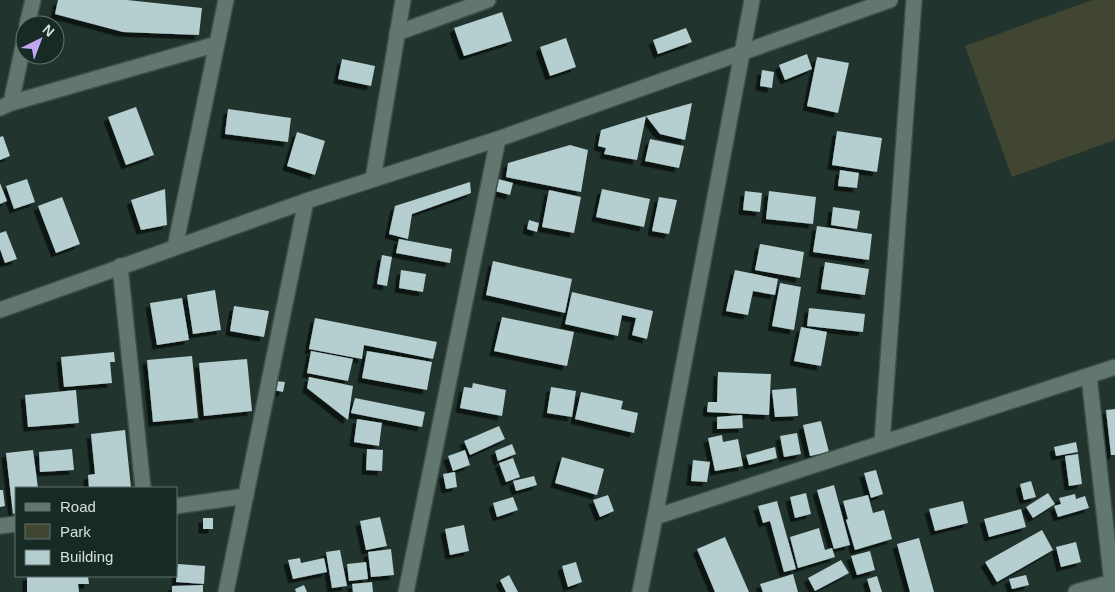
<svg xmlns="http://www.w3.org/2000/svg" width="1115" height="592" font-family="Arial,sans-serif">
  <defs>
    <filter id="shadow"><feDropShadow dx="-4.5" dy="4.5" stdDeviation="0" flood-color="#0009"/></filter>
  </defs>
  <rect width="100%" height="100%" fill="#21342e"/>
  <path fill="#404631" d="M1092,0H1115V140L1012,177L965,46Z"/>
  <path fill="#b5cecf" filter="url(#shadow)" d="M58,0H127L202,8L199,35L123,32L55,14Z
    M502,12L512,41L464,56L454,28Z
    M686,28L692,42L658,54L653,40Z
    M566,38L576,67L550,76L540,47Z
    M807,54L812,69L785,80L779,65Z
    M817,57L849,63L838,113L807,106Z
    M342,59L375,66L371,86L338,79Z
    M762,70L774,72L772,88L760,86Z
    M692,103L685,140L660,134L646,116Z
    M136,107L154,155L126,165L108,117Z
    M228,109L291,118L288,142L225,134Z
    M646,116L637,160L604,154L606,148L598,146L601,130Z
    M837,131L882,138L877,172L832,165Z
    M297,132L325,141L315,175L287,166Z
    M3,136L10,156L0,160V137Z
    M650,139L684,146L679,168L645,161Z
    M570,145L588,150L581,192L506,177L508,163Z
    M840,170L859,173L857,188L838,186Z
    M27,179L35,202L14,209L6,186Z
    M498,179L513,183L510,195L495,191Z
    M470,182L471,193L412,214L408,239L389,234L395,206Z
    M0,183L7,201L0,204Z
    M165,189L167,225L141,230L131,200Z
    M602,189L650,199L644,227L596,217Z
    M549,190L581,197L574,233L542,227Z
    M745,191L762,193L760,212L743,210Z
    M769,191L816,197L813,224L766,219Z
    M62,197L80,244L56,253L38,206Z
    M659,197L677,200L669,234L652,231Z
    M833,207L860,211L857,229L831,225Z
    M529,220L539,223L537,232L527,229Z
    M817,226L872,234L869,260L813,252Z
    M6,231L17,259L5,263L0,249V233Z
    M399,239L452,249L450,263L396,253Z
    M760,244L804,252L800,278L755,270Z
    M382,255L392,257L387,286L377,284Z
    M493,261L572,279L565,313L486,295Z
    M825,262L869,269L865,295L821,289Z
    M401,270L426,274L423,292L399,288Z
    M735,270L778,279L775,295L753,291L748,315L726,311Z
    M780,283L801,287L794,330L772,326Z
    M215,290L221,330L193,334L187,295Z
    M572,292L653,311L647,339L632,335L636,318L622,315L618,336L565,324Z
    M182,298L189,340L157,345L150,303Z
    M234,306L269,311L264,337L230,331Z
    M809,308L865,314L863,332L807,326Z
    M502,317L574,332L567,366L494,351Z
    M315,318L437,342L433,359L364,345L362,359L309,349Z
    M801,327L827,332L821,366L794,361Z
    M311,351L353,359L348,381L307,373Z
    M367,351L432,362L427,390L362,378Z
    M114,352L115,362H110L112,383L64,387L61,357Z
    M192,356L198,418L153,422L147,360Z
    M247,359L252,411L204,416L199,363Z
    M718,372L771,374L769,415L707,412L708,402H717Z
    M309,377L353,386L348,420L307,388Z
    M275,381L285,382L283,392L274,390Z
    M473,383L506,390L502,416L460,408L464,387L472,388Z
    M551,387L576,391L572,417L547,413Z
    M796,388L798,416L775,417L772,390Z
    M76,390L79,423L28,427L25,395Z
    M581,392L623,401L621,409L638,413L634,433L575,419Z
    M355,398L425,412L422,427L351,413Z
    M1115,409V455H1111L1106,410Z
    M742,415L743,428L717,429V417Z
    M357,419L382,423L379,446L354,442Z
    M821,421L829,452L810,456L803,425Z
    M499,426L505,439L470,455L464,441Z
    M125,430L131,488H89L88,475L95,474L91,434Z
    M797,433L801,454L784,457L780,436Z
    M722,435L723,442L738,439L743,466L715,471L708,438Z
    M1076,442L1078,452L1056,456L1054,447Z
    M512,444L516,454L498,461L495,451Z
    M775,447L777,458L749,465L746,455Z
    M72,449L74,470L40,472L39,452Z
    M367,449L383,450L382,471L366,470Z
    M33,450L38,488H16V513L13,514L6,453Z
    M465,450L470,465L453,471L448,456Z
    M1078,454L1082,484L1069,486L1065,456Z
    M562,457L604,469L597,495L555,483Z
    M513,458L520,477L506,482L499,463Z
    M693,460L710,462L707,482L691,481Z
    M876,470L883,494L871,498L864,473Z
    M455,472L457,487L446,489L443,474Z
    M534,476L537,485L516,491L513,481Z
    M1031,481L1036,497L1024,500L1020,484Z
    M834,485L850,545L834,549L817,490Z
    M0,490H3L5,506L0,507Z
    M806,493L811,514L795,518L790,497Z
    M1048,493L1055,504L1033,518L1026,507Z
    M1075,494L1076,499L1085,496L1089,508L1058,517L1054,506L1061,504L1059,498Z
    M608,495L614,511L600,517L593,500Z
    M868,495L873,513L884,510L892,539L855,550L846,520L848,519L843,501Z
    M513,497L518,510L497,517L493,503Z
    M777,501L796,569L784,572L770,521L763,523L758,506Z
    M963,501L968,523L935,531L929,509Z
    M1021,509L1026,527L989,537L984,519Z
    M380,517L387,546L366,550L360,521Z
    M203,518H213V529H203Z
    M464,525L469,551L450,555L445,529Z
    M819,528L825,550L832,548L835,557L798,568L790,537Z
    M1042,530L1053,550L997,582L985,562Z
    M725,537L749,592H715L697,549Z
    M919,538L934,592H910L897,544Z
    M1076,542L1081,562L1061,567L1056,547Z
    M391,549L394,575L371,577L368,552Z
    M340,550L347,586L332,588L326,552Z
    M870,551L875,570L857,575L851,556Z
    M300,558L301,563L324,558L327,572L293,579L288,560Z
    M841,560L849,573L815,591L808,578Z
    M366,562L368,579L349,581L347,564Z
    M576,562L582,582L568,587L562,566Z
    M178,564L205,566L204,584L176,582Z
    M793,574L798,592H763L760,584Z
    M509,575L518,592H506L500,580Z
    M1026,575L1029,585L1012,589L1009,579Z
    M27,576H88L89,584H78L79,592H27Z
    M877,576L882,592H871L867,579Z
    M372,582L373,592H353L352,584Z
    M203,585V592H172V586Z
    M304,585L307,592H296L295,589Z"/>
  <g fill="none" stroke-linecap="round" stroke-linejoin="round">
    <defs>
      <path id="minor" d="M27,25L33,0
        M397,33L488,0
        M11,103L25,37
        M0,108L11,103L217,44
        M373,179L403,0
        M175,247L226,0
        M120,266L143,488
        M0,310L306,201L498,139L890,0
        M1089,376L1113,592
        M882,443L914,0
        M176,506L246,496
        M655,517L1115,367
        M0,526L16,524
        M226,592L306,201
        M406,592L498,139
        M640,592L655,517L752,0
        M1076,592L1112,582"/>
    </defs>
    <use href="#minor" stroke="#3e4f49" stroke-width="18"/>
    <use href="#minor" stroke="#62776f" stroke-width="15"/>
  </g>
  <rect x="15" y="487" width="162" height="90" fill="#172a24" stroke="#63736e"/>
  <rect x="25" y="503" width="25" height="8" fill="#62776f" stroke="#63736e"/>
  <text x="60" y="512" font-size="15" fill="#d5e0dc">Road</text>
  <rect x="25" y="524" width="25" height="15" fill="#404631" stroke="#63736e"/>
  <text x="60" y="537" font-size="15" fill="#d5e0dc">Park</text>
  <rect x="25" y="550" width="25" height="15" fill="#b5cecf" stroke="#63736e"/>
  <text x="60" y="562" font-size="15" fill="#d5e0dc">Building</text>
  <g transform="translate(40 40) rotate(42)"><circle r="24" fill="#172a24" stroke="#63736e"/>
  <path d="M0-4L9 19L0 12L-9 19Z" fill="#c3a7f2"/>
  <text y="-8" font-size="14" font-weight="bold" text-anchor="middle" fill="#d5e0dc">N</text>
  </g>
</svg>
